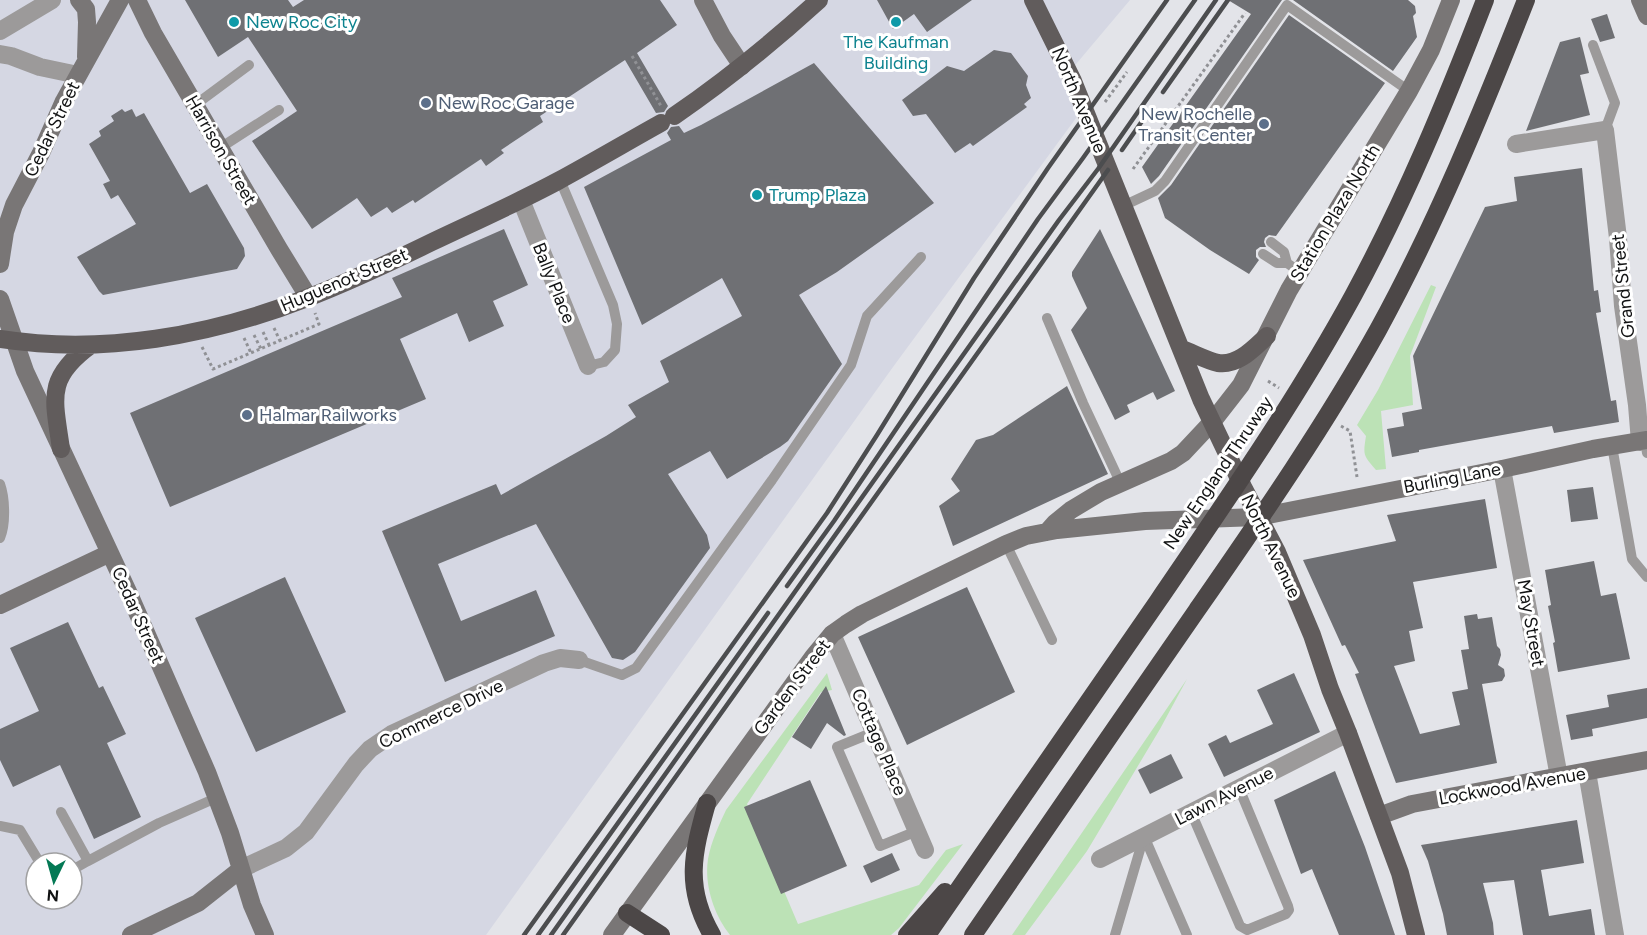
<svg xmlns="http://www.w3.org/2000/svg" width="1647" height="935" font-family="Figtree,sans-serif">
  <rect width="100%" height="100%" fill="#e3e4e9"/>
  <path fill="#d5d7e3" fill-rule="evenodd" d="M0,0H1130L1066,76L1079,114L893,367L486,935H0ZM36,863H72V899H36Z"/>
  <path fill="#bce2b6" d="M1431,285L1436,287L1410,356L1413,405L1381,411L1386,469L1376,470C1363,455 1363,455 1366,436L1357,425L1378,390Z
    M827,673L832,690L821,692L747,804L798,924L919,885L946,850L963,844L899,928L891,935H730C714,915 704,885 708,859C711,842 719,825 726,810Z
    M1187,679L1160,729L1087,851L1025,935H1012Z"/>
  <path fill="#6f7074" d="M185,0H288L293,7L304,0H660L677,25L637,53L668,106L664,112L656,113L625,60L540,116L543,122L501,150L504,153L486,166L481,159L415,203L413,200L392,213L387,207L371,217L357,198L312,229L252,141L297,111L248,37L218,57Z
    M877,0H972L927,32L914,14L893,29Z
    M1228,0H1282L1159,176L1151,184L1142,167L1251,14Z
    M1293,0H1408L1415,6L1416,13L1413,16L1417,37L1393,71Z
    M1607,14L1615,38L1600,42L1591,19Z
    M1289,15L1385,83L1276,236L1269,235L1265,238L1264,242L1266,247H1260L1256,250V257L1259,260L1249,274L1210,250L1165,218L1158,198L1171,185Z
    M1580,37L1589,73L1580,75L1590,115L1526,131L1560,42Z
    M994,50L1011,53L1028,76L1026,85L1031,98L1024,104L1027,107L973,146L970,143L955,153L926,114L913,116L902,100L947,66L964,71Z
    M814,63L934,203L837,272L799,295L842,364L788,441L780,447L727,479L710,451L668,474L707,535L710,548L635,652L623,660L612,658L536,524L438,564L461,621L536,590L555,636L445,682L382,531L496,484L501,495L606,436L636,417L628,405L669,382L660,361L742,316L722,278L642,325L584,187L671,140L667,133L671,127L679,126L684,133L701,125Z
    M122,109L125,112L132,109L136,117L144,113L190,193L207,184L244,248L245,256L237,269L103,295L99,291L77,257L136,224L118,195L111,199L103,184L110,181L89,144L101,136L99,131L114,121L111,116Z
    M1582,168L1594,291L1598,290L1601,312L1596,313L1611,401L1616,400L1619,422L1554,433L1552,426L1419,450V452L1392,457L1387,429L1404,426L1402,413L1422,409L1413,356L1485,207L1517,201L1514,177Z
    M504,229L528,285L493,301L504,326L469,342L457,313L400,339L426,399L170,507L130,413L402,297L392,278Z
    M1100,229L1175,391L1157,400L1153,392L1127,405L1130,412L1115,420L1071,330L1087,308L1072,276V272Z
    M1067,386L1108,474L953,546L939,506L960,491L951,479L976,440L993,435Z
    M1593,487L1598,519L1571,522L1567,490Z
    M1485,499L1497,568L1413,582L1423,628L1409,631L1415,661L1394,666L1420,734L1460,725L1452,692L1468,689L1461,650L1469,649L1464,616L1477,614L1478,619L1492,617L1497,646L1500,649L1501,655L1498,665L1504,669L1505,676L1502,681L1482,684L1497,763L1396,783L1355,674L1359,673L1345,645L1342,646L1303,560L1396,541L1387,515Z
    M1594,561L1601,596L1616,593L1630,659L1558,672L1553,643L1555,642L1548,606L1551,605L1545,570Z
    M285,577L346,712L256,752L195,618Z
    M967,587L1015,692L907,745L858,637Z
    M68,622L99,688L103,686L126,734L107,743L141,817L94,839L60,765L13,787L0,760V729L39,711L10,648Z
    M1294,673L1320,732L1224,777L1208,744L1226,735L1230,743L1273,724L1257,690Z
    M826,686L846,735L844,736L827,723L811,749L792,737Z
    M1647,688V718L1592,729L1593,736L1571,740L1566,715L1609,707L1607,695Z
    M1171,754L1183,778L1150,794L1138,770Z
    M1335,771L1365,847L1395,935H1339L1312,869L1301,874L1274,800Z
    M810,780L847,866L781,894L744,807Z
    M1577,820L1584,863L1541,870L1549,916L1591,909L1595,935H1523L1514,880L1483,883L1493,923L1494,935H1447L1443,914L1428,861L1421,845Z
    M892,853L900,870L871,883L863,866Z"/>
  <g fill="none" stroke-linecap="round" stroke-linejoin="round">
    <path stroke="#909195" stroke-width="3" stroke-dasharray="3 3" stroke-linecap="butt" d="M632,56L661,106
      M1105,102L1127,72
      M1133,169L1245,13
      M274,328L280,341
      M263,332L269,345
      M254,335L261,349
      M244,338L251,353
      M202,347L213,369L319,324L315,313
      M1268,381L1279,388
      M1341,426L1350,431L1357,477"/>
    <path stroke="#9c9a9a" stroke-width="10" d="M1593,45L1615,103L1605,130
      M195,105L249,65
      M220,148L279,110
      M560,180L613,305L617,324L615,350L604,362L588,366
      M1123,206L1155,191L1165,181L1287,5L1409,91
      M1271,242L1284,252L1287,263
      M1263,254L1277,263H1287L1300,272
      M1047,318L1083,403L1120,482
      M1645,441L1647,453
      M1612,446L1632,559L1647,577
      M0,484C5,498 6,524 0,538
      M1006,544L1052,640
      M579,660L622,675L636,668L772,480L851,365L867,316L921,257
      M874,732L837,747L880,846L917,831
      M61,812L88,861L159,823L216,798
      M1191,812L1240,926L1247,930L1286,914L1289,910L1288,906L1239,788
      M0,826L20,830L40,863
      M1144,836L1187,935
      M72,870L88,861
      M1115,935L1144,836"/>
    <path stroke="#9c9a9a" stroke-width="18" d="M0,31L52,0
      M0,54L11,56L40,67L78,75
      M1516,144L1605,130L1618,238L1623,306L1637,405L1640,442
      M521,200L588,366
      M1502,469L1559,777
      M832,634L925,850
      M1587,772L1615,935
      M1100,859L1348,733
      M241,869L286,848L306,832L356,764L370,749L392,734L544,663L560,658L579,660"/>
    <path stroke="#797676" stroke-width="18" d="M79,0L86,9L87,22L86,57
      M137,0L153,33L279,249L309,298
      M703,0L722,36L742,66
      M1640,0L1647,16
      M0,264L5,232L14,205L41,153L64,101L120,0
      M0,299L25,371L130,596L207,772L230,833L252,905L265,935
      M1047,532L1055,523L1071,510L1101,492L1171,461L1183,453L1213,421L1241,385L1289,290L1409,91L1431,50L1451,0
      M0,605L110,553
      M1379,816L1412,804L1647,760
      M131,935L198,903L241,869
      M612,935L813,657L832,634L846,624L862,614L1006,544L1026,536L1057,530L1145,521L1258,517L1502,469L1593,449L1647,440"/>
    <path stroke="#615c5c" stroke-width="18" d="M1033,0L1073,81L1201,399L1243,487L1277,552L1312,635L1330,689L1348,733L1400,873L1416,935
      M674,116C725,81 773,42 819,0
      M0,339C103,355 210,336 307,298C349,282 391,262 432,242C474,222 517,203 558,181C593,162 627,142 661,123
      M1182,349C1193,353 1206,360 1218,363C1238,366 1254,348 1267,336
      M61,449C54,399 45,378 91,345"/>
    <path stroke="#4c4747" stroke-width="18" d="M707,803C693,853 684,887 712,935
      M627,913L661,935
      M907,935L945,892
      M927,935C1004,824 1081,712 1158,601C1226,501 1295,402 1353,296C1405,200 1446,101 1485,0
      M973,935C1047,827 1122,718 1197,610C1260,519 1324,427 1378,330C1436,224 1482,112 1526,0"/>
    <path stroke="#4c4d4f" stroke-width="4.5" d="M1163,92L1228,0
      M1122,150L1147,114
      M787,586L834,521L1038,219L1083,158L1195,0
      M524,935L827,513L877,435L974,278L1048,168L1167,0
      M538,935L768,613
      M551,935L1059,220L1098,169L1216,0
      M563,935L1108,170"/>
  </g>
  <g fill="#0f9aa8" stroke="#fff" stroke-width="2">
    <circle cx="234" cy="22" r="6"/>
    <circle cx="896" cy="22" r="6"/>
    <circle cx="757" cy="195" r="6"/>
  </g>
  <g fill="#5c6f8a" stroke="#fff" stroke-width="2">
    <circle cx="426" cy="103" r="6"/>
    <circle cx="1264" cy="124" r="6"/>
    <circle cx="247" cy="415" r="6"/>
  </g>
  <g text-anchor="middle" stroke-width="6" stroke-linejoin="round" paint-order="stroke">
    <g font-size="18" fill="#0d838f" stroke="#fff" text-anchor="start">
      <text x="246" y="28">New Roc City</text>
      <text x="896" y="48" text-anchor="middle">The Kaufman<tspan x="896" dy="21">Building</tspan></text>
      <text x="769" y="201">Trump Plaza</text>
    </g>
    <g font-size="18" fill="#111213" stroke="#fff">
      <text transform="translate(1079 100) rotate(67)" y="6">North Avenue</text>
      <text transform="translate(52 129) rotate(-64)" y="6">Cedar Street</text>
      <text transform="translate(221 150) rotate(60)" y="6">Harrison Street</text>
      <text transform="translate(1335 213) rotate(-59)" y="6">Station Plaza North</text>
      <text transform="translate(344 280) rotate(-23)" y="6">Huguenot Street</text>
      <text transform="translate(554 283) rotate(68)" y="6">Bally Place</text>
      <text transform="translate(1623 286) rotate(-96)" y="6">Grand Street</text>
      <text transform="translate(1218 473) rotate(-56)" y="6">New England Thruway</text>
      <text transform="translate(1452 478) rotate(-11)" y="6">Burling Lane</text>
      <text transform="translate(1271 546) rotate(64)" y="6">North Avenue</text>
      <text transform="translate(138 615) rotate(66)" y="6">Cedar Street</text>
      <text transform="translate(1531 623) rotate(80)" y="6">May Street</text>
      <text transform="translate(792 687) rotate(-53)" y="6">Garden Street</text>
      <text transform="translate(441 714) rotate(-26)" y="6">Commerce Drive</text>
      <text transform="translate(879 742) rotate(67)" y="6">Cottage Place</text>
      <text transform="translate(1512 786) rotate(-10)" y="6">Lockwood Avenue</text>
      <text transform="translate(1224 796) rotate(-27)" y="6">Lawn Avenue</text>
    </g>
    <g font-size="18" fill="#4e5e75" stroke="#fff" text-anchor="start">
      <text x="438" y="109">New Roc Garage</text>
      <text x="1252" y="120" text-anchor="end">New Rochelle<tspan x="1252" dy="21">Transit Center</tspan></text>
      <text x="259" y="421">Halmar Railworks</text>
    </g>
  </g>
  <g transform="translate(54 881) rotate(185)"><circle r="28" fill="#ffffff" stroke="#a0a0a1" stroke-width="1.5"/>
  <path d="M0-4.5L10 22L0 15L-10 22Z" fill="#047955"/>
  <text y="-9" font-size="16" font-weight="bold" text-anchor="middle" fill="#111213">N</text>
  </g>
</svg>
